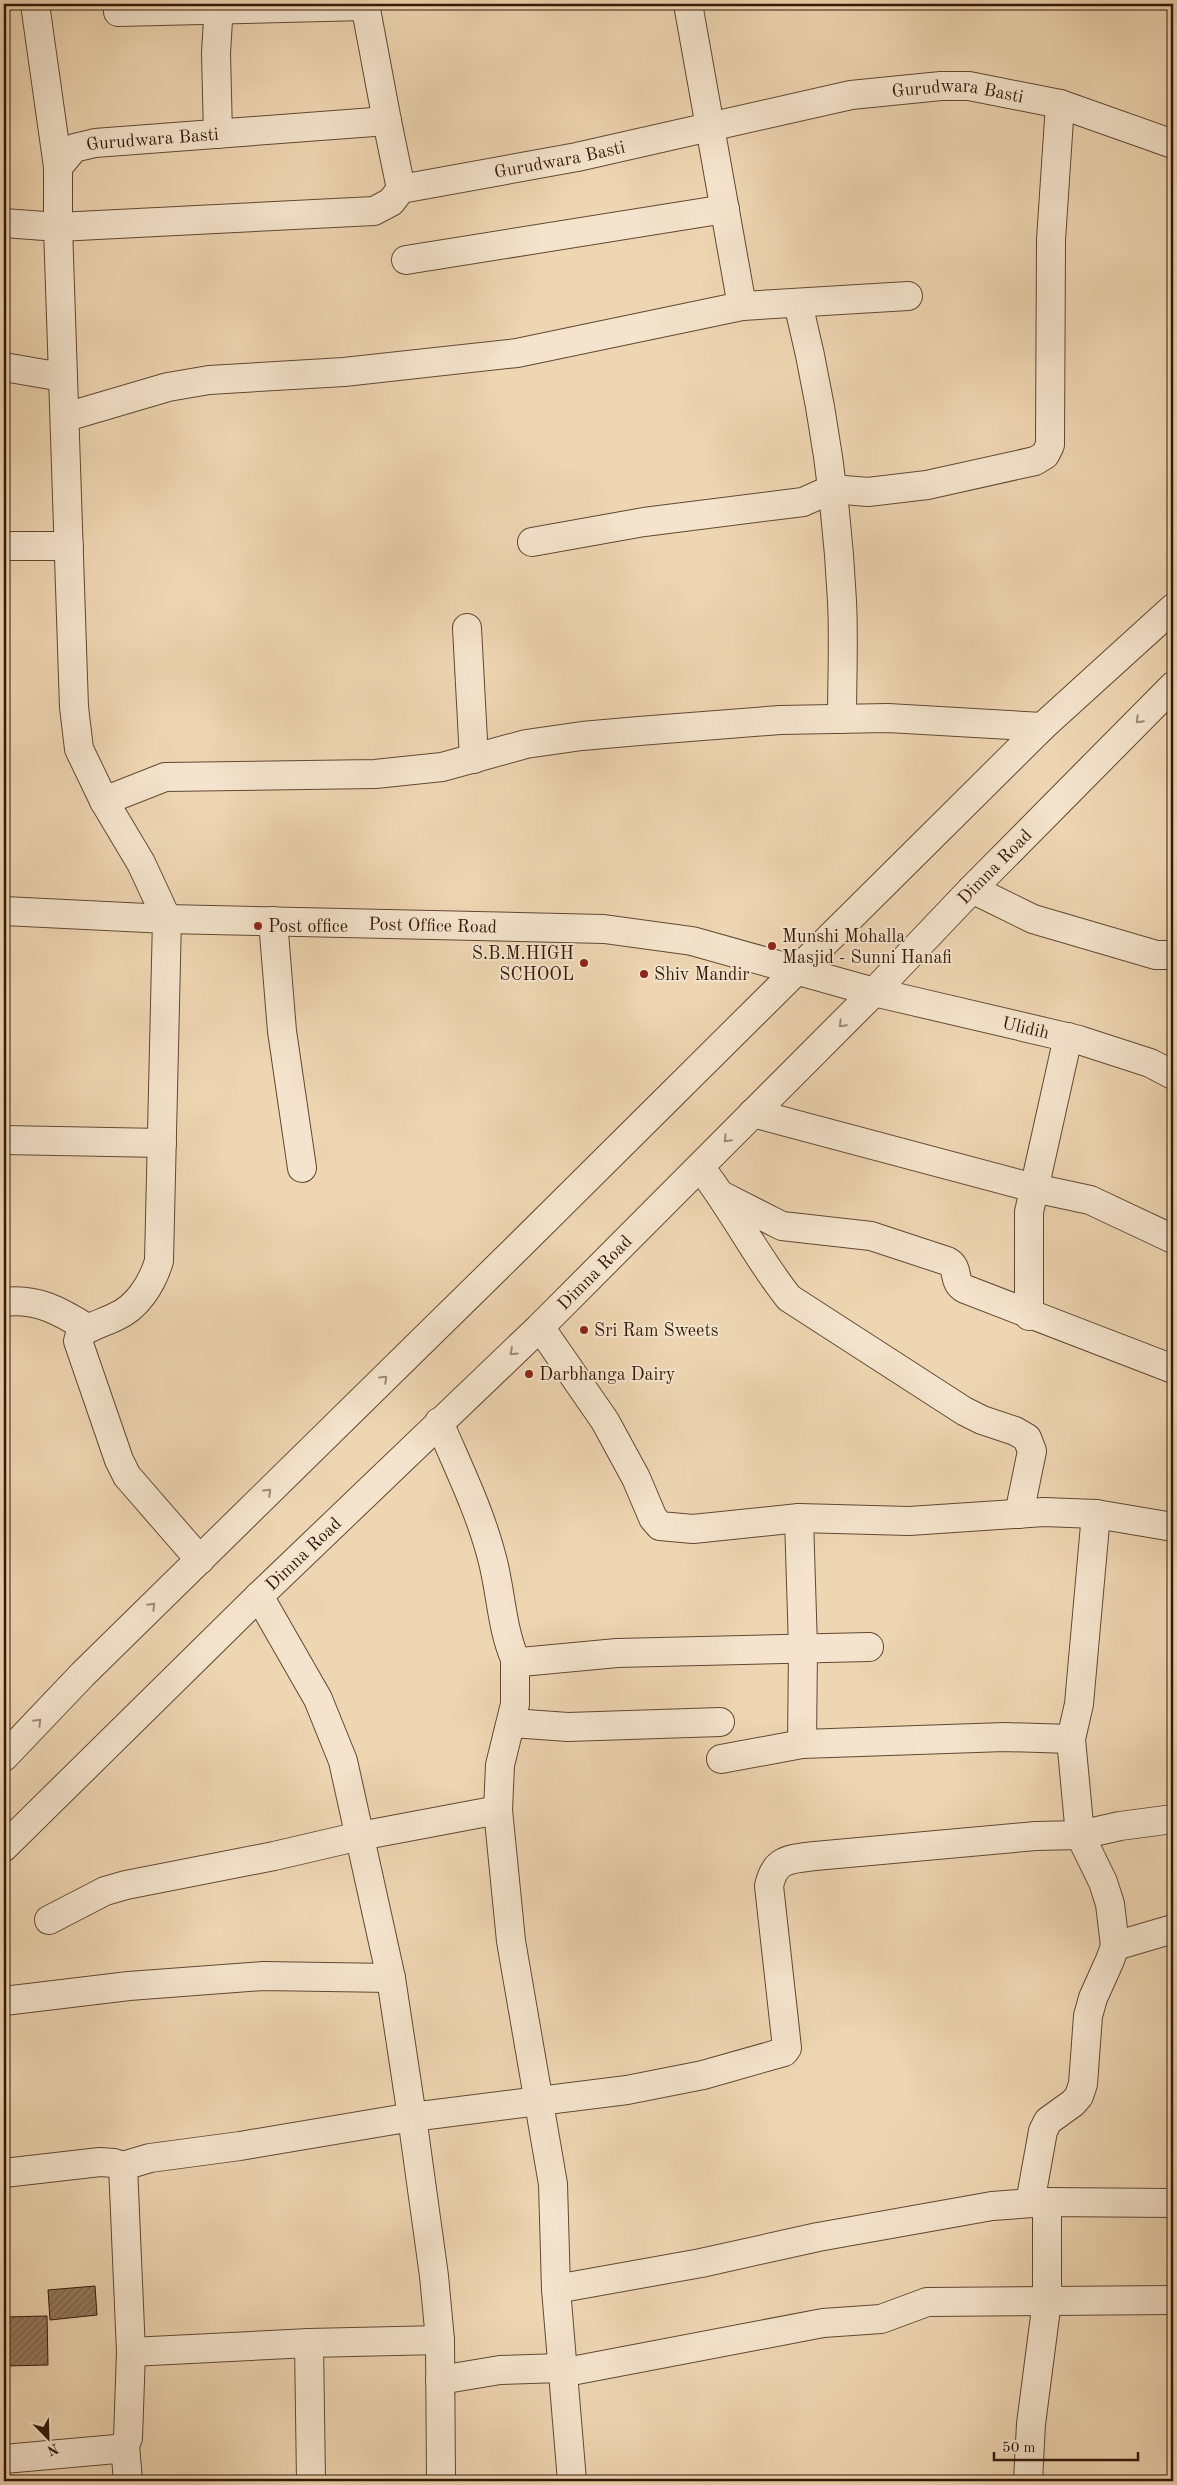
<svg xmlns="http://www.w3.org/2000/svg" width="1177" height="2485" font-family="'Old Standard TT',serif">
  <defs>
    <pattern id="building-hatch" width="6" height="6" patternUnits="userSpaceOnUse" patternTransform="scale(1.25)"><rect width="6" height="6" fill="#957b60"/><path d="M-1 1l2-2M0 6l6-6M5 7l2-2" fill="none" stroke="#7a644d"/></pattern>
  </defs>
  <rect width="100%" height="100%" fill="#eed6b2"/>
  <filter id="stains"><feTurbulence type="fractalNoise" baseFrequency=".004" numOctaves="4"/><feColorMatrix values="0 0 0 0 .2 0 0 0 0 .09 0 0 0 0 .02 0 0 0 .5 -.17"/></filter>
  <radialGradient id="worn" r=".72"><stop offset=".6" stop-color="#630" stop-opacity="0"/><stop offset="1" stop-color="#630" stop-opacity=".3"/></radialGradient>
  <path fill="url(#building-hatch)" stroke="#341908" d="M95,2286L97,2315L50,2320L48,2290Z
    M47,2316L48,2365L4,2366V2317Z"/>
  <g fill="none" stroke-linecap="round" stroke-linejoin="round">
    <defs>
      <g id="minor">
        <path d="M35,4L58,167"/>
        <path d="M365,4L387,121"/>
        <path d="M688,4L742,306"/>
        <path d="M118,12L365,6"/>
        <path d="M218,134L216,53L219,4"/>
        <path id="s1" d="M401,189L391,202L374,211L58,227V167L74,148L95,143L387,121L401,189L577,157L851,95L941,86H969L1060,104L1173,144"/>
        <path d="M4,223L58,227L74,707L79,749L104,801L141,863L167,919L159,1261C152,1284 137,1308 115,1317C103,1323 90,1326 80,1334L78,1341L119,1460L127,1476L200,1560"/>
        <path d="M406,260L725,209"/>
        <path d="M798,303C822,400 837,501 842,601C844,640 842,680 842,719"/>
        <path d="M4,367L62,377"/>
        <path d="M66,417L168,387L209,380L344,372L517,353L742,306L908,296"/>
        <path d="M532,542L644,522L803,502L832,489L868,492L927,485L1035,461L1045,455L1050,445L1051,240L1060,104"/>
        <path d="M4,546H69"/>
        <path d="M467,628L474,759"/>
        <path d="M104,801L165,777L375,774L442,767L526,744L582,736L639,731L780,720L888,718L1042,727"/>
        <path d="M972,889L1033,919L1156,955H1173"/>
        <path id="s2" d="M4,911L167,919L604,929L692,941L874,992L1079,1040L1150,1063L1173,1075"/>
        <path d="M273,921L282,1031L302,1168"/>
        <path d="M753,1113L1034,1188L1090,1200L1173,1239"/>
        <path d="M4,1140L162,1143"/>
        <path d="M700,1167C733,1209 756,1257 789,1298L964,1411L982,1420L1015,1431L1027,1438L1032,1451L1019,1514"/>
        <path d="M721,1195L782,1226L871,1236L947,1261C961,1268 951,1282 965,1289L1173,1369"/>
        <path d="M4,1302C37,1298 60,1311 87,1328"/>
        <path d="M1029,1316V1212L1068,1037"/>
        <path d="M540,1327L605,1421L636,1478L653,1518L660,1526L693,1529L799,1518L909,1521L1044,1512L1096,1514L1173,1527"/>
        <path d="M439,1422C458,1467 480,1511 492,1558C501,1591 501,1626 515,1659L521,1662L617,1653L869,1647"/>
        <path d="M799,1518L803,1648L802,1744"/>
        <path d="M259,1596L318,1699L343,1761L391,1978L412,2117L627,2090L703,2075L784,2052L787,2048L769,1886C775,1858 790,1859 815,1856L1036,1836L1080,1835L1120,1826L1173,1819"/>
        <path d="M515,1659V1704L500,1765L498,1810L511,1941L553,2184L556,2289L572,2481"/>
        <path d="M512,1723L568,1727L720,1722"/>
        <path d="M4,1757L83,1674L516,1249L1042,727L1173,608"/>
        <path d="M721,1759L802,1744L1005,1737L1071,1739"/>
        <path id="s3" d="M4,1847L259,1596L540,1327L874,992L972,889L1173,686"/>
        <path d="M49,1920L105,1891L126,1885L274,1856L360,1836L498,1810"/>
        <path d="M1115,1946L1173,1929"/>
        <path d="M4,2001L129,1986L263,1976L391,1978"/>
        <path d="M4,2173L100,2162L114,2163L123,2166"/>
        <path d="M1030,2203L1043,2131L1048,2121L1073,2103L1079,2096L1083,2084L1088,2016L1093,1998L1110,1960L1115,1946L1110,1904L1103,1882L1080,1835L1071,1739L1079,1704L1096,1514"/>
        <path d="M556,2289L701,2263L818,2237L992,2206L1047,2202L1173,2203"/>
        <path d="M309,2343L311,2481"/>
        <path d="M131,2352L309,2343L440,2340"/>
        <path d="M561,2373L823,2323L881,2319L927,2302L1173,2300"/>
        <path d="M440,2380L500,2370L561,2368"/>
        <path d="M125,2445L128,2481"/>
        <path d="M4,2459L116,2449L125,2445L128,2438L131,2352L123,2166L150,2158L240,2146L412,2117L434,2276L440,2340L441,2481"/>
        <path d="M1028,2481L1031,2424L1047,2301V2202"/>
      </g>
    </defs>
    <use href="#minor" stroke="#624832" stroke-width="30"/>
    <use href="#minor" stroke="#f4e4cd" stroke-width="28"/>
  </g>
  <defs><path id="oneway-chevron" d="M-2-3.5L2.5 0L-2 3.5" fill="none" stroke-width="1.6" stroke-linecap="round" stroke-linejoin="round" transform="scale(1.25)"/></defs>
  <g stroke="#9e8974">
    <use href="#oneway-chevron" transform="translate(1139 720) rotate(135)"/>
    <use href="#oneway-chevron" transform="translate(842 1024) rotate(135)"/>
    <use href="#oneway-chevron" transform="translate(727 1139) rotate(134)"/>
    <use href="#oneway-chevron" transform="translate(513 1352) rotate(137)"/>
    <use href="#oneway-chevron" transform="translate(384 1379) rotate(-44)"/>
    <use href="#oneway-chevron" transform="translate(268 1492) rotate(-44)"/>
    <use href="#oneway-chevron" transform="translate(152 1606) rotate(-45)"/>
    <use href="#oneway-chevron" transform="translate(38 1722) rotate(-46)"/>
  </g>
  <g fill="#8f2418" stroke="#f4e4cd" stroke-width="2">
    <circle cx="258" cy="926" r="5"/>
    <circle cx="772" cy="946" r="5"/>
    <circle cx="584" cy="963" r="5"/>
    <circle cx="644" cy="974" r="5"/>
    <circle cx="584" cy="1330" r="5"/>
    <circle cx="529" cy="1374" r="5"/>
  </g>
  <g text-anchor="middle" stroke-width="4" stroke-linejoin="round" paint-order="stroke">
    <g font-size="18" fill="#341908" stroke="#f4e4cd">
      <text dy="6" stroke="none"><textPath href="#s1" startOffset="1388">Gurudwara Basti</textPath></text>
      <text dy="6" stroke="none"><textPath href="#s1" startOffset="516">Gurudwara Basti</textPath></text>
      <text dy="6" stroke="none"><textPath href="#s1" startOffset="982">Gurudwara Basti</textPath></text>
      <text dy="6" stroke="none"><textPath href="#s3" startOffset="1394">Dimna Road</textPath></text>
      <text dy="6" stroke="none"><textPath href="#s2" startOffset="429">Post Office Road</textPath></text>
      <text dy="6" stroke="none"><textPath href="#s2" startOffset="1034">Ulidih</textPath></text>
      <text dy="6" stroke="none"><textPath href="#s3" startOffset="824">Dimna Road</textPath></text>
      <text dy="6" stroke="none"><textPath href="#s3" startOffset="419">Dimna Road</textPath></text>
    </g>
    <g font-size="18" fill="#341908" stroke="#f4e4cd" text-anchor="start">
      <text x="268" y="932">Post office</text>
      <text x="782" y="942">Munshi Mohalla<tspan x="782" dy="21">Masjid - Sunni Hanafi</tspan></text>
      <text x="574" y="959" text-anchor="end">S.B.M.HIGH<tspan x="574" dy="21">SCHOOL</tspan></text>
      <text x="654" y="980">Shiv Mandir</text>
      <text x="594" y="1336">Sri Ram Sweets</text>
      <text x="539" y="1380">Darbhanga Dairy</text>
    </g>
  </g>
  <rect width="1177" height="2485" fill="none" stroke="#eed6b2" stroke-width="20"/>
  <rect x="5" y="5" width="1167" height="2475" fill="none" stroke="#341908" stroke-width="2.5"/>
  <rect x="10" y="10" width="1157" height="2465" fill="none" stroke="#341908"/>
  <g transform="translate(48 2438) rotate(157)" stroke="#f4e4cd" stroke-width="4" paint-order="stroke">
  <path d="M0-4L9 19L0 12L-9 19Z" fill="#341908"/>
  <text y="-8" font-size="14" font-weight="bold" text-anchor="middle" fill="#341908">N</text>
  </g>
  <path d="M994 2452v8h144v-8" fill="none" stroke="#341908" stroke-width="2.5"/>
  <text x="1002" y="2452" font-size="15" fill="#341908" stroke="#f4e4cd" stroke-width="4" paint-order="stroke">50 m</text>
  <rect width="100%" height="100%" filter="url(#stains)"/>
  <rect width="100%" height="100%" fill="url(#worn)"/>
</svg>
